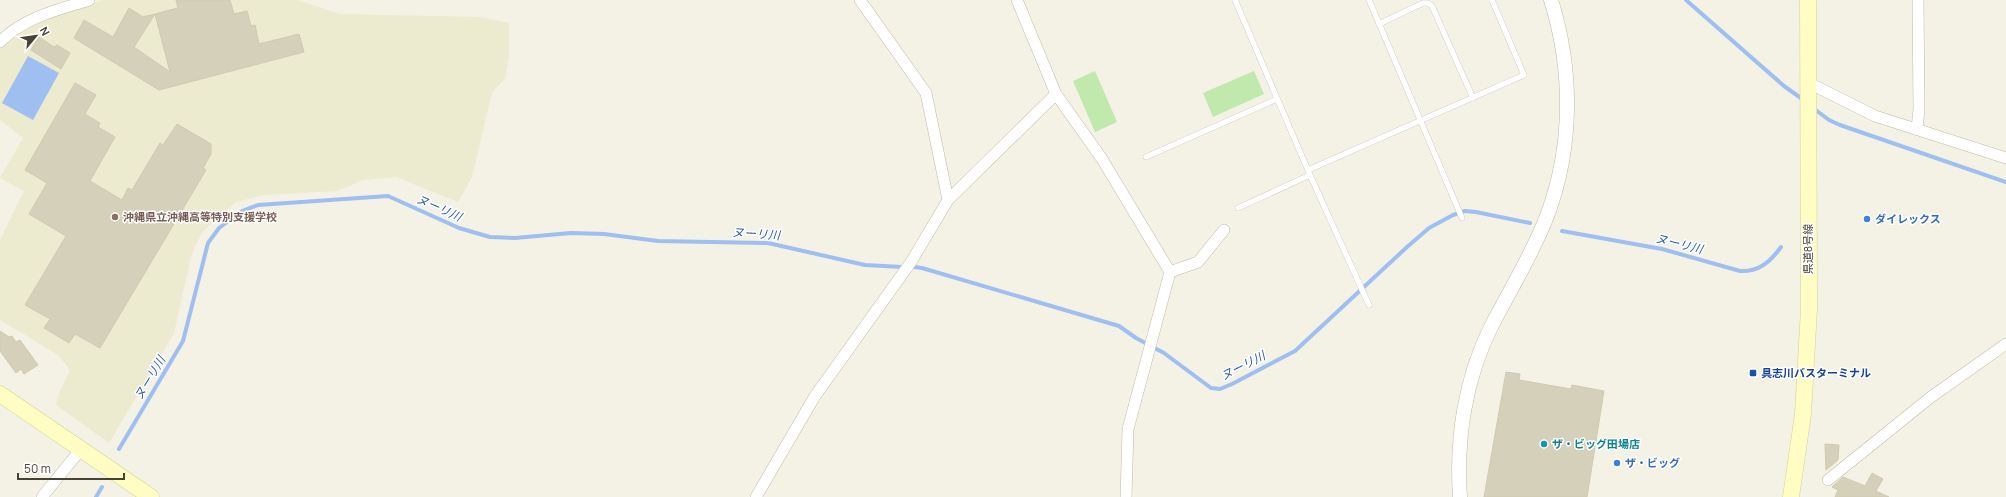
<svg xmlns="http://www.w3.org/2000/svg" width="2006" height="497" font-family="Manrope,'Noto Sans JP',sans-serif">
  <rect width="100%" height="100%" fill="#f3f2e5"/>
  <path fill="#eceacf" d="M104,0H297L340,14L479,17L509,23V56L505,79L492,92L472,177L458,202L396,177L363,180L337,191L264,195L236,202L202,232L192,253L174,333L109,443L56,405L60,391L70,370L58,355L0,320V240L24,191L0,178L23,138L0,120V49L7,41L23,29L46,19Z"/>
  <path fill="#c1e8ad" d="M1095,71L1117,122L1095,132L1073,81Z
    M1254,71L1264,94L1213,117L1203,93Z"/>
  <path fill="#a0bff1" d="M28,56L59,73L33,120L2,103Z"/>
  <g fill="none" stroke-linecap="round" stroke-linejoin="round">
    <path stroke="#a0bff1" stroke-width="4" d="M1686,0L1784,86L1805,101
      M1813,108L1829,120L1840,125L2006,182
      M1562,231L1662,249L1740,271C1759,272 1770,262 1781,247
      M914,267L922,268L1119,326L1136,338L1164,353L1211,388L1220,389L1232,384L1295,351L1407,247L1429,228L1453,215L1465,211L1476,212L1530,223
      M119,449L183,341L208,243L219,228L242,211L258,205L388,196L459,228L490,237L515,238L571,233L604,234L658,241L768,243L865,265L902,267
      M96,497L102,487"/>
  </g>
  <path fill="#d5d0ba" stroke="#d0caad" d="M176,0H230L234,14L247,11L251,26L255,25L259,44L299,34L304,52L159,90L74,38L84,20L113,37L129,8L143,17L155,14L134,47L170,72L155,14L178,8Z
    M39,37L54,47L57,45L70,53L61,69L31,50Z
    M75,83L96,95L85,114L100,123L98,127L115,137L90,181L122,200L128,188L132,190L160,143L163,145L177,124L211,144V154L203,168L206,170L100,348L75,334L69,343L44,328L50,319L25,305L66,236L29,214L47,183L25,170Z
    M0,331L9,337L12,336L16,342L20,340L38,365L24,374L21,369L16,373L0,351Z
    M1506,372L1520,374L1519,380L1571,389L1572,385L1604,391L1587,497H1484Z
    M1825,444L1839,445L1838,460L1826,470Z
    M1872,473L1883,479L1876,491L1889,497H1835L1838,490L1832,487L1843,477L1865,486Z"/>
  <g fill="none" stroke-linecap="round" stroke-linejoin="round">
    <defs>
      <path id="service" d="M1235,0L1310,175L1369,305
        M1369,0L1462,218
        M1379,24L1423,3H1428L1432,6L1473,98
        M1146,157L1277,99
        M1308,170L1524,75L1492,0
        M1238,208L1310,175"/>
      <path id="minor" d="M860,0L926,93L948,200
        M1017,0L1056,94L1102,159L1170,272L1128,429L1126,497
        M0,42C24,17 58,10 89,0
        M1807,82L1875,116L2006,158
        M1917,129L1919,109L1918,0
        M1170,272L1198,262L1224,230
        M1828,480L1931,397L2006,344
        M42,497L82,448
        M756,497L815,396L911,262L948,200L1056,94"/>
      <path id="tertiary" d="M1460,497C1456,439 1465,379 1491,327C1510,290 1532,255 1547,216C1573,147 1573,70 1551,0"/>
      <path id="secondary" d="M0,394L151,497
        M1791,497L1803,414L1809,309L1808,0"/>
    </defs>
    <use href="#service" stroke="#bfbca8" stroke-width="6"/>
    <use href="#minor" stroke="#bfbca8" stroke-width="12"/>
    <use href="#tertiary" stroke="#bfbca8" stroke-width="15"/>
    <use href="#secondary" stroke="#d4d194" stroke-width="17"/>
    <use href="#service" stroke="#fff" stroke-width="5.5"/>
    <use href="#minor" stroke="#fff" stroke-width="11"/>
    <use href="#tertiary" stroke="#fff" stroke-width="14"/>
    <use href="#secondary" stroke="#fffdc3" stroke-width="16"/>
  </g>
  <circle fill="#8d6e63" stroke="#fff" stroke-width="1.5" cx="115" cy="217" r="4"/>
  <g fill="#3f7fe0" stroke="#fff" stroke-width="1.5">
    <circle cx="1867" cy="219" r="4"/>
    <circle cx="1617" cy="463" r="4"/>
  </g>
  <rect fill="#1a4fb4" stroke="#fff" stroke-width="1.5" x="1749" y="369" width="8" height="8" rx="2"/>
  <circle fill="#0f9aa8" stroke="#fff" stroke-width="1.5" cx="1544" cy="444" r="4"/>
  <g text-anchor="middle" stroke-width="3" stroke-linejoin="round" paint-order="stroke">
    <g font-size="11" font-weight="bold" fill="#785e54" stroke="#fff" text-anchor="start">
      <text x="123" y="221">沖縄県立沖縄高等特別支援学校</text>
    </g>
    <g font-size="11" font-weight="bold" fill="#366cbe" stroke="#fff" text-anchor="start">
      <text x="1875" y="223">ダイレックス</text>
      <text x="1625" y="467">ザ・ビッグ</text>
    </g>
    <g font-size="11" fill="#464235" stroke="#fff">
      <text transform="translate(1808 249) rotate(-90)" y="4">県道8号線</text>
    </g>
    <g font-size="11" font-weight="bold" fill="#164399" stroke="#fff" text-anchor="start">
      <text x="1761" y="377">具志川バスターミナル</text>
    </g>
    <g font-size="11" font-weight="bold" fill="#0d838f" stroke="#fff" text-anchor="start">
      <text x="1552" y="448">ザ・ビッグ田場店</text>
    </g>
    <g font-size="12" font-style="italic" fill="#2c5db3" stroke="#fff">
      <text transform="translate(439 208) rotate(24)" y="4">ヌーリ川</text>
      <text transform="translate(756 234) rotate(4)" y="4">ヌーリ川</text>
      <text transform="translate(1679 244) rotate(14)" y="4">ヌーリ川</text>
      <text transform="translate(1243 366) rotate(-27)" y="4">ヌーリ川</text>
      <text transform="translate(150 378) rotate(-59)" y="4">ヌーリ川</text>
    </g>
  </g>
  <g transform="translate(36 36) rotate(61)" stroke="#ffffff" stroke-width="3" paint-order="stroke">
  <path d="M0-3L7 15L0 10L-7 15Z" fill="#464235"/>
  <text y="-6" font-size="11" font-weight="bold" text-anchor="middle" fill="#464235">N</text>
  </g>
  <path d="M18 473v6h106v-6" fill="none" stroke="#464235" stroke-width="2"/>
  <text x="24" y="473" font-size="12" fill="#464235" stroke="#ffffff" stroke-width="3" paint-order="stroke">50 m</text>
</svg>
